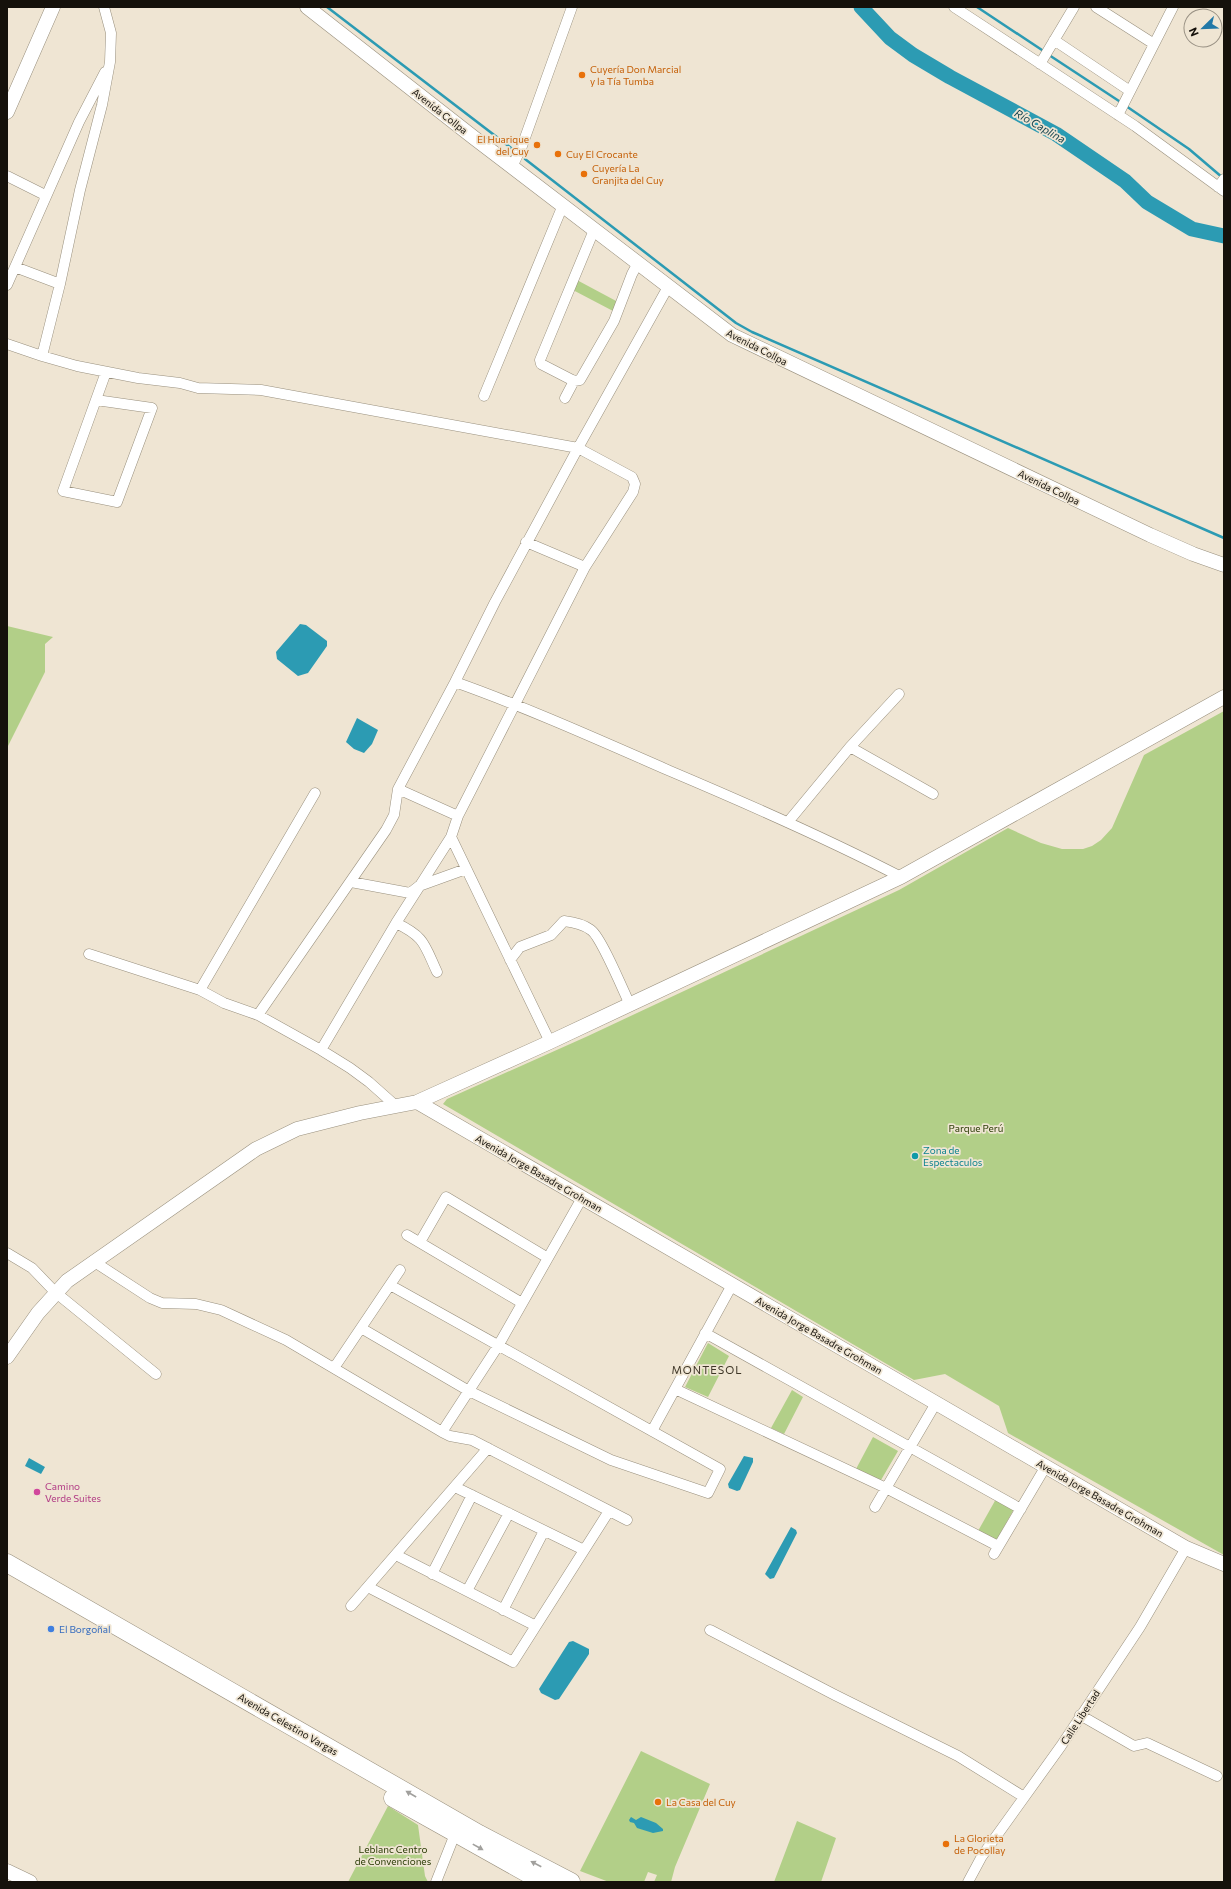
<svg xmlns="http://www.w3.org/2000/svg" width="1231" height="1889" font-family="Commissioner,sans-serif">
  <rect width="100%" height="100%" fill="#efe5d3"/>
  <path fill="#b2cf88" d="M575,279L618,302L613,311L571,289Z
    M7,626L53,637L45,644V672L7,748Z
    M1224,711V1555L1008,1433L999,1406L945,1374L914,1380L443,1104L447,1099L588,1036L899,890L1008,828L1041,843L1062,849H1083L1092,846L1101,840L1112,828L1144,755Z
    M708,1343L729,1356L708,1397L685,1387Z
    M792,1390L803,1397L784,1434L771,1428Z
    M873,1437L898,1451L881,1480L856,1469Z
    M996,1499L1014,1509L996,1541L978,1531Z
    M641,1751L710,1784L675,1867L671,1882H654L657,1875L648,1872L644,1882H609L580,1871Z
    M388,1806L418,1825L425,1876L428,1882H348Z
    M797,1821L836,1838L821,1882H774Z"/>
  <path fill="#2c9bb3" d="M300,624L306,625L327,641V646L308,673L298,676L277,659L276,652Z
    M357,718L378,730L372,744L364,753L354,749L346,742Z
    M744,1456L753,1458V1462L740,1490L737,1491L729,1488L728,1484Z
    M29,1458L45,1467L41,1474L25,1466Z
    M791,1527L796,1530L797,1533L774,1578L770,1579L765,1574Z
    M573,1641L589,1649V1654L559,1699L555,1700L541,1693L539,1689L569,1642Z
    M631,1817L636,1820L641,1817L656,1823L663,1829V1831L653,1833L637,1828L634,1823L630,1822L629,1820Z"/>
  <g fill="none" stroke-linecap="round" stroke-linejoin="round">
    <path stroke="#2c9bb3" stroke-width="2.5" d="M327,7L515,151
      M977,7L1045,52
      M1049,55L1122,103
      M1126,106L1189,149L1223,178
      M525,159L736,323L752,332L1224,538"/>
    <path stroke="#2c9bb3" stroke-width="15" d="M861,7L890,38L913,55L950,77L1056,134L1125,181L1147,202L1192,229L1224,236"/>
    <defs>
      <path id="street" d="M954,7L1135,126L1224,191
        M1096,7L1154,44
        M1054,40L1130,91
        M1040,64L1074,7
        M1118,115L1173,7
        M512,167L522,146L572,7
        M7,176L45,195
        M1218,187L1224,179
        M594,230L540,360L541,364L574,381L580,380L614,321L632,274L638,263
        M15,267L60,284
        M7,285L79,122L105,72
        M7,344L42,356L77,366L138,378L180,383L198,388L261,390L578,448L632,477L635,484L633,492L585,567L458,816L451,837L396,923L321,1050
        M42,356L60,284L80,190L102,105L110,62L111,33L104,7
        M484,396L563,205
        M565,398L574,381
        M96,400L152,408L117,502L63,491L106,372
        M526,542L585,567
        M455,682C528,708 599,740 670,771C748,804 826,838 901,877
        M850,747L933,794
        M398,789L458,816
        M788,822L850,747L899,694
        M451,837L550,1042
        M351,882L410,893L419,886L466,869
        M396,923C425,937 424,944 437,972
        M89,954L200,990L224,1003L258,1015L321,1050L350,1068L369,1082L396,1106
        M510,960L520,947L551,935L564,921C573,922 583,924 591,930C601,937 623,990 630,1005
        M200,990L315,793
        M258,1015L386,830L394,815L398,789L455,682L495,602L578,448L668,287
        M407,1235L522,1303
        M420,1242L446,1197L548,1258
        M7,1253L32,1268L55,1292L156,1374
        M93,1261L150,1298L162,1303L196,1304L221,1310L286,1340L442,1432L450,1436L472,1440L627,1520
        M361,1328L469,1391L611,1460L708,1493L720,1469L390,1285
        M705,1333L1021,1509
        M334,1368L400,1270
        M675,1389L886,1488L998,1546
        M652,1431L732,1285
        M442,1432L498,1346L582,1198
        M455,1487L584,1550
        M875,1507L936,1403
        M994,1554L1046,1466
        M396,1555L536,1626
        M432,1574L472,1495
        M368,1587L513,1662L609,1511
        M467,1591L509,1513
        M351,1606L488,1448
        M503,1610L544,1531
        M710,1630L835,1695L958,1756L1024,1797
        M1080,1715L1134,1746L1147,1743L1217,1776
        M436,1882L455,1834
        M968,1882L982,1856L1061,1746L1140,1627L1186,1548"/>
      <path id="secondary" d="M307,7L473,137L732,335L1150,535L1193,554L1224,565
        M7,112L53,7
        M417,1102L1186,1548L1224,1564
        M7,1357L38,1313L67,1281L256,1149L297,1129L360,1113L417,1102L550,1042L901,877L1224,697
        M7,1871L30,1882"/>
      <path id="highway" d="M7,1563L479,1834L571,1882
        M393,1798L543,1882"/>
    </defs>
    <use href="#street" stroke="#99907e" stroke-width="11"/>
    <use href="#secondary" stroke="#99907e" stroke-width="15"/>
    <use href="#highway" stroke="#99907e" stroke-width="19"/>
    <use href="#street" stroke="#fff" stroke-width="10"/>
    <use href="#secondary" stroke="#fff" stroke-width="14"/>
    <use href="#highway" stroke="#fff" stroke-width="18"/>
  </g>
  <defs><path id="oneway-solid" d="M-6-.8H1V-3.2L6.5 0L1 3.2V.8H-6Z"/></defs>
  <g fill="#a1a09d">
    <use href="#oneway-solid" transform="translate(411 1794) rotate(-150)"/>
    <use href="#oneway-solid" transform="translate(478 1847) rotate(29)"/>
    <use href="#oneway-solid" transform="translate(536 1864) rotate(-152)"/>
  </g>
  <g fill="#e8710a" stroke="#efe5d3" stroke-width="1.5">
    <circle cx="582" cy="75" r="4"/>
    <circle cx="537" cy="145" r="4"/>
    <circle cx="558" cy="154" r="4"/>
    <circle cx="584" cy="174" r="4"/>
    <circle cx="658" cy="1802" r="4"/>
    <circle cx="946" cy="1844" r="4"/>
  </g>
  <circle fill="#0f9aa8" stroke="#efe5d3" stroke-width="1.5" cx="915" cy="1156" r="4"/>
  <circle fill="#d1479c" stroke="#efe5d3" stroke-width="1.5" cx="37" cy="1492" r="4"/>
  <circle fill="#3f7fe0" stroke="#efe5d3" stroke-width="1.5" cx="51" cy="1629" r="4"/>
  <g text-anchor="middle" stroke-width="3.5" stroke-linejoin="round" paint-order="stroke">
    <g font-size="10" fill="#c56008" stroke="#efe5d3" text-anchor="start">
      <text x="590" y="73">Cuyería Don Marcial<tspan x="590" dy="12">y la Tía Tumba</tspan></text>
      <text x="529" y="143" text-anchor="end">El Huarique<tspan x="529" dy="12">del Cuy</tspan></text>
      <text x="566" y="158">Cuy El Crocante</text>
      <text x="592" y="172">Cuyería La<tspan x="592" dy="12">Granjita del Cuy</tspan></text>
      <text x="666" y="1806">La Casa del Cuy</text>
      <text x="954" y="1842">La Glorieta<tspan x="954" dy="12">de Pocollay</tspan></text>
    </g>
    <g font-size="10" fill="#15110b" stroke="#efe5d3">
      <text transform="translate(440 111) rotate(38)" y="4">Avenida Collpa</text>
      <text transform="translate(757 347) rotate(27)" y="4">Avenida Collpa</text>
      <text transform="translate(1049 487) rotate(26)" y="4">Avenida Collpa</text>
      <text transform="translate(539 1173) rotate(30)" y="4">Avenida Jorge Basadre Grohman</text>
      <text transform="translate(819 1335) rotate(30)" y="4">Avenida Jorge Basadre Grohman</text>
      <text transform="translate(1100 1498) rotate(30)" y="4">Avenida Jorge Basadre Grohman</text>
      <text transform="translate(1080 1717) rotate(-57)" y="4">Calle Libertad</text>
      <text transform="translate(288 1724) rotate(30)" y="4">Avenida Celestino Vargas</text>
    </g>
    <g font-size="10" fill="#2b3c06" stroke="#efe5d3">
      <text x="976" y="1132">Parque Perú</text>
      <text x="393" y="1853">Leblanc Centro<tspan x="393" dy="12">de Convenciones</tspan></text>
    </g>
    <g font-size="10" fill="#0d838f" stroke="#efe5d3" text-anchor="start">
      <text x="923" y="1154">Zona de<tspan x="923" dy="12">Espectaculos</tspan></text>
    </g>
    <g font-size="10" fill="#b23c85" stroke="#efe5d3" text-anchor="start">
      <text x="45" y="1490">Camino<tspan x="45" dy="12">Verde Suites</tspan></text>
    </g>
    <g font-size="10" fill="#366cbe" stroke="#efe5d3" text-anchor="start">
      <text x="59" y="1633">El Borgoñal</text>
    </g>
    <g font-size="11" font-style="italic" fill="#184651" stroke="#efe5d3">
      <text transform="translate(1040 126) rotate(30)" y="4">Río Caplina</text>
    </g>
    <g font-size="11" letter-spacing="1" fill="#3e3627" stroke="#efe5d3">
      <text x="707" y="1374">MONTESOL</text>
    </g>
  </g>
  <rect width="1231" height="1889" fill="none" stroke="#15110b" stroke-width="16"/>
  <g transform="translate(1203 28) rotate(247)"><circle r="19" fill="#efe5d3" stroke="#989083"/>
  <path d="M0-3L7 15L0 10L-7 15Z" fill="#2178a7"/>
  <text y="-6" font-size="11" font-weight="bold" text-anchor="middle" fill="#15110b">N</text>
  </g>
</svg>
